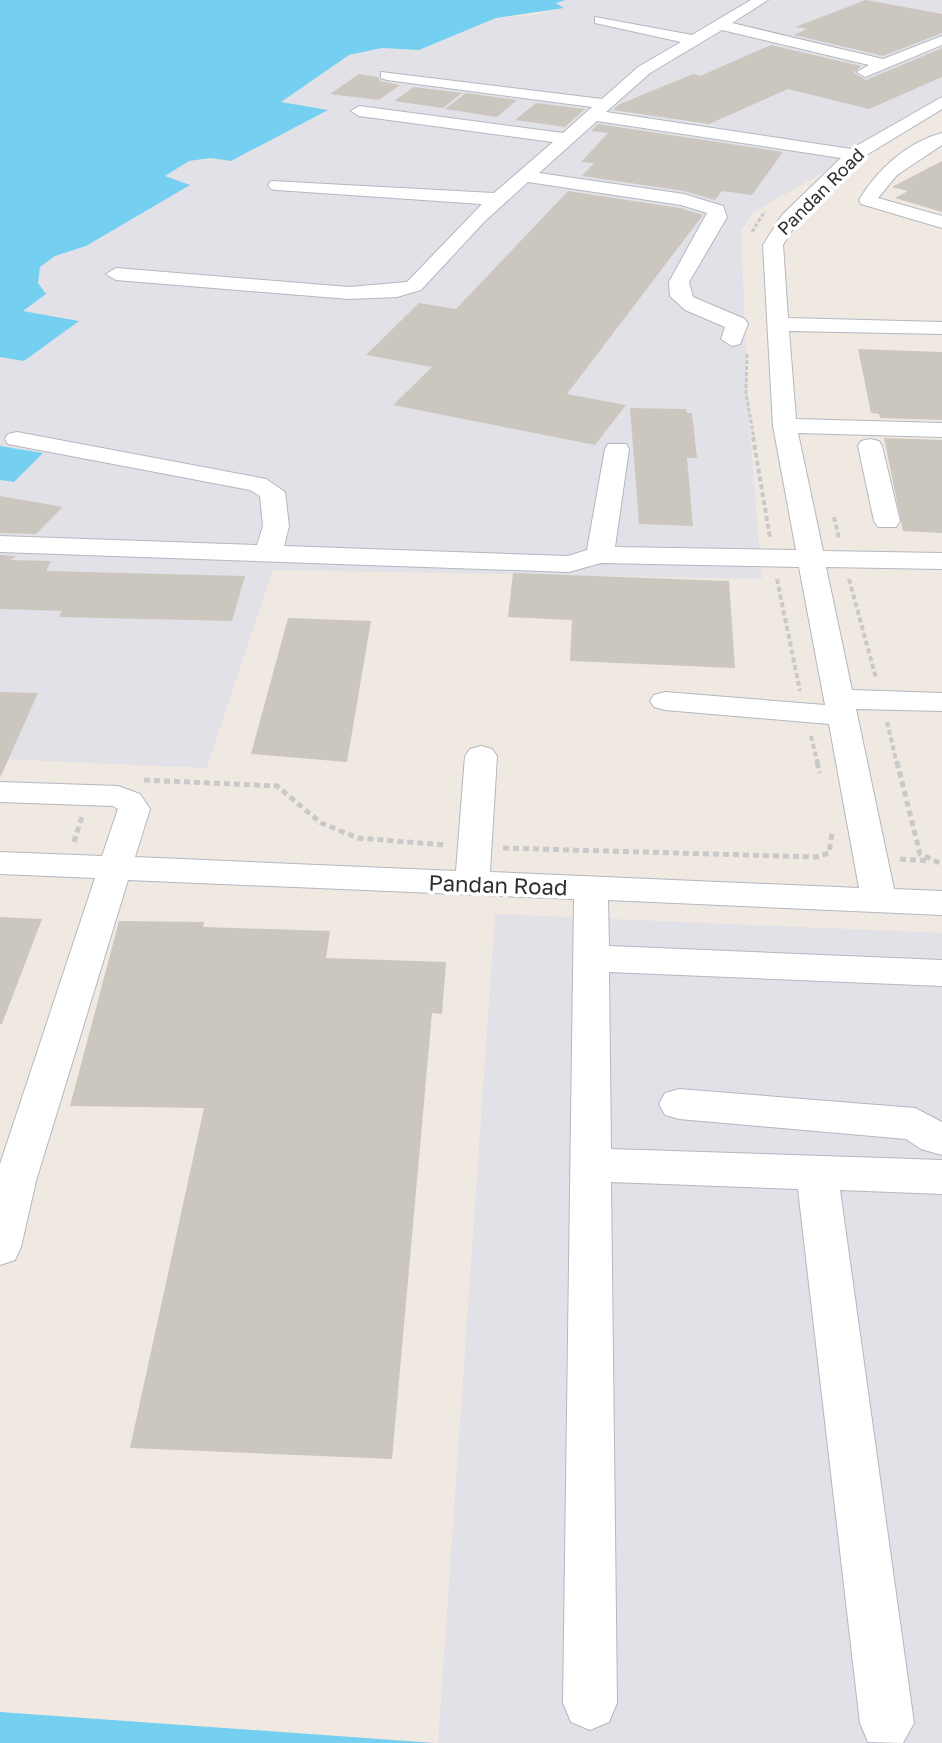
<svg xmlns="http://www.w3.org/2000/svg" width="942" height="1743" font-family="'Golos Text',sans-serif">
  <rect width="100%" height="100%" fill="#efe9e1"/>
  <path fill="#e3e1e8" d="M566,0H942V105L752,213L741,232L749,419L762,579L273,570L207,768L0,759V480L15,482L42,453L0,446V357L24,361L78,320L22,311L38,283L40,267L55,256L86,246L189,185L164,176L189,161L211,158L231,161L326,111L280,102L349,55L382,48L419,50L496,18L533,15L563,7L555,3Z
    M495,914L942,933V1743H438Z"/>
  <path fill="#75cff0" d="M0,0H566L556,3L564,8L496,18L419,50L382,48L349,55L281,102L328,110L231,161L211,158L189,161L165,176L190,185L86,246L55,256L40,267L38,283L46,294L23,311L79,321L24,361L0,357Z
    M0,446L43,453L14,482L0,480Z
    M0,1712L435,1743H0Z"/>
  <path fill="#cbc7bf" d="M866,0L942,14V33L883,56L794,35L807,29L795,27Z
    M771,45L861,66L854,73L866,80L942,48V77L869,109L788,89L709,124L613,110L620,104L693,74L700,76Z
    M359,74L378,77L380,81L400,85L379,100L330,94Z
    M414,87L462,93L443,108L394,101Z
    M466,93L517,100L497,117L445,109Z
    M536,103L585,109L565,127L515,120Z
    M598,124L783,152L752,195L722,191L715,200L684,191L582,176L594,163L581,162L608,133L591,131Z
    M942,161V212L895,198L908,191L892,187Z
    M568,191L680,208L703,215L567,394L626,405L595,445L393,405L432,367L366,355L419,303L456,309Z
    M858,349L942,352V420L880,418L879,414L871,413Z
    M630,408L686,409L687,413H692L697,458H687L693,526L639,524Z
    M884,438L942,440V533L903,531Z
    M0,496L63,507L36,534L0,533Z
    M0,555L16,556L11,560L51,561L46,571L245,576L232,621L59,617L62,611L0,609Z
    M513,573L729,581L735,668L570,661L572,620L508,617Z
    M288,618L371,621L347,762L251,754Z
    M0,692L38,693L0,778Z
    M0,917L42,919L2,1024H0Z
    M119,921L204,922L203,927L330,931L326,958L446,962L442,1014L432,1013L392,1459L130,1448L204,1108L70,1106Z"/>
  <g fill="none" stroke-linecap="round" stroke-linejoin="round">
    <defs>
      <path id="minor" d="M751,0H768L732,23L883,59L942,36V45L865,77L857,72L869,65L722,30L650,73L606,112L851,149L942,97V109L860,159L797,222L783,245L788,318L942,322V334L789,331L796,419L942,423V437L798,433L823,551L942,553V569L826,567L852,690L942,693V711L856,709L894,889L942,891V915L608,900L609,946L942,960V986L609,972L611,1149L942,1160V1194L840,1190L914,1723L903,1743L868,1742L860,1723L798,1189L611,1182L617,1703L609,1722L590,1730L571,1722L563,1703L574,899L128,880L36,1181L21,1247L15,1260L0,1265V1164L95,878L0,874V852L102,856L118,809L113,806L0,802V782L118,786L140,794L150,809L135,857L456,871L465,756L470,749L481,746L492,749L497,756L490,872L859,888L829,724L665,710L654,707L650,701L654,695L665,692L825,705L799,567L601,563L569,572L0,552V536L257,545L263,526L260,496L250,490L8,444L5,439L8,434L17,432L266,479L285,492L289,526L284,546L568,556L587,550L605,449L608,444H626L629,449L615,547L796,550L773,426L763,245L782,215L841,158L597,121L539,173L684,194L723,206L727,217L689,282L693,297L745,319L748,324L740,344L732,346L721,339L725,327L685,310L670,296L669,282L707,213L681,205L528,182L484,222L421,290L397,297L349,299L116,280L106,274L116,268L349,287L407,282L482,204L277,190L271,189L268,185L271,181L494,193L553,142L359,116L351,111L359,106L563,133L592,107L387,80L381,78V72L602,99L638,67L681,42L595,23V17L692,35Z
        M942,133V145L897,175L878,198L942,216V228L861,204L859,200C877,170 907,142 942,133Z
        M870,439L879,441L882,446L900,521L896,527H878L874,521L858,446L861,441Z
        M679,1089L915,1108L942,1122V1155L921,1149L906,1139L679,1119L665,1115L659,1104L665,1093Z"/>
    </defs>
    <use href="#minor" stroke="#b4b7c1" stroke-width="2"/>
    <path stroke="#c9c9c9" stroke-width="3" stroke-dasharray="4 2" stroke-linecap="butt" d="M752,232L765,211
      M747,354L746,393L754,439"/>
    <path stroke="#c9c9c9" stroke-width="4" stroke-dasharray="5 3" stroke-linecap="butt" d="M753,437L770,538
      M834,517L839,538
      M777,579L800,691
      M849,579L876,678
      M887,722L897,764
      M811,736L818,764"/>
    <path stroke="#c9c9c9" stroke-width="5" stroke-dasharray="6 4" stroke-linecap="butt" d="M817,762L820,773
      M897,762L920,854L942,864
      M144,780L277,786L321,823L358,838L445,845
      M74,842L82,817
      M503,848L816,857L829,853L832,833
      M900,859L930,861"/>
    <use href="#minor" fill="#fff" fill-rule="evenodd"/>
  </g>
  <g text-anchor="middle" stroke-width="7" stroke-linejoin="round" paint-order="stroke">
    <g font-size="18" fill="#2e2e2e" stroke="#fff">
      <text transform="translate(821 192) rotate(-45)" y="6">Pandan Road</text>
    </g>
    <g font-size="22" fill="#2e2e2e" stroke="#fff">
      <text transform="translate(498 885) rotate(2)" y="8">Pandan Road</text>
    </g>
  </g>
</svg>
